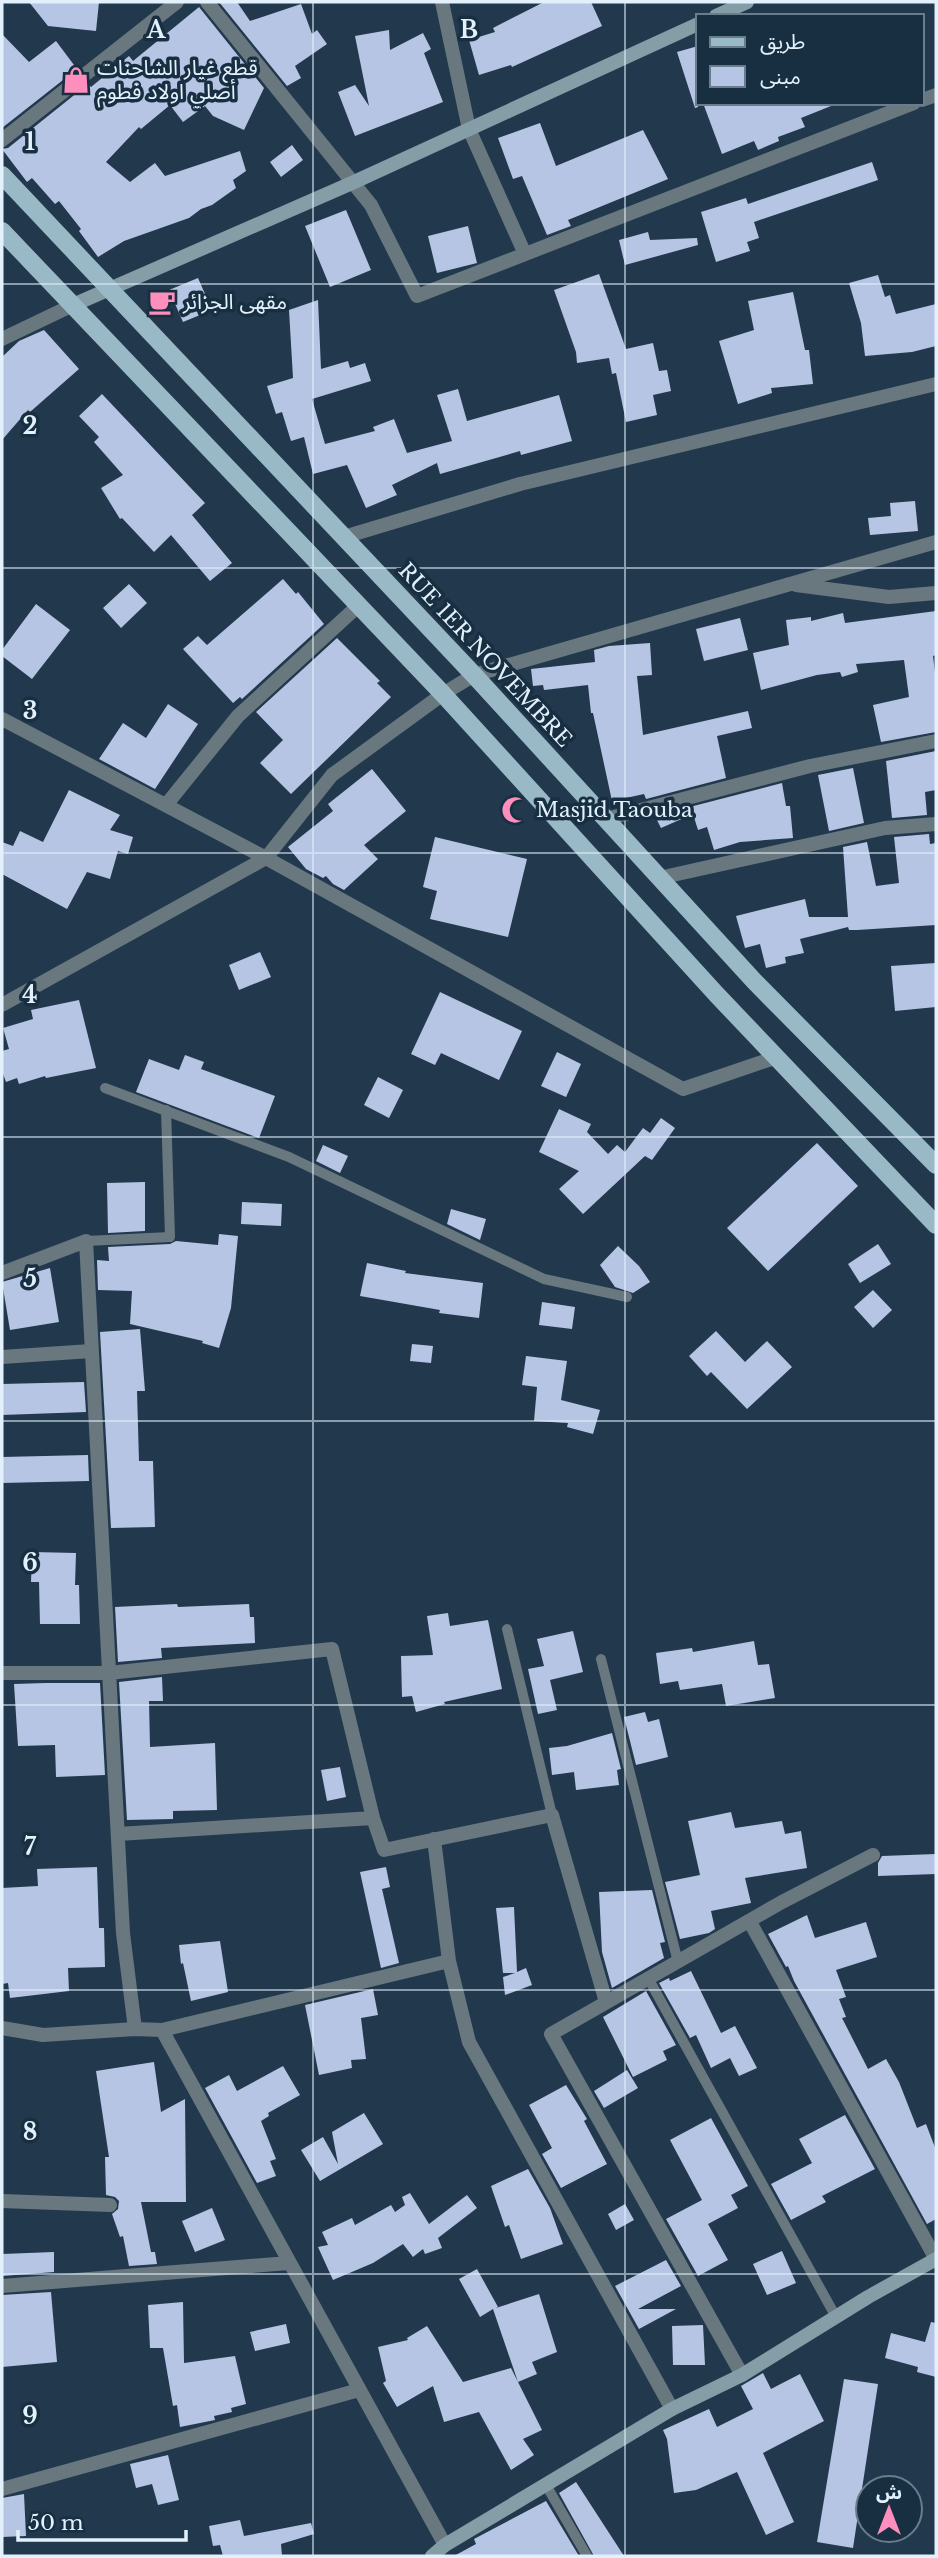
<svg xmlns="http://www.w3.org/2000/svg" width="938" height="2558" font-family="'Libre Baskerville','Noto Sans Arabic',serif">
  <rect width="100%" height="100%" fill="#22394d"/>
  <path fill="#b7c5e5" d="M29,2H99L96,31L48,26Z
    M219,2H237L250,21L301,4L312,34L317,30L327,44L295,66L301,78L287,86Z
    M544,2H591L602,26L512,67L511,65L479,75L469,40L495,32L493,28Z
    M199,7L264,88L244,130L213,116L205,106L183,122L170,105L141,129L139,127L106,162L130,182L155,163L165,176L240,151L246,171L233,180L236,188L212,205L201,209L189,218L124,241L98,257L79,231L81,229L59,201L55,204L32,178L27,182L2,149L8,148L88,84L91,87L129,56L133,61Z
    M389,30L390,50L423,33L431,49L424,53L443,102L355,136L338,92L355,85L369,106L355,36Z
    M2,34L29,62L56,41L77,69L2,128Z
    M698,46V107L695,108L677,52Z
    M703,103H836V104L801,118L805,127L778,137L779,141L758,150L754,141L722,154Z
    M540,123L556,166L643,130L668,179L568,220L571,226L547,235L522,176L513,179L498,138Z
    M292,145L303,160L281,177L270,162Z
    M872,162L878,180L754,222L759,238L747,242L750,251L716,262L701,212L746,198L748,204Z
    M346,210L371,270L330,287L305,226Z
    M468,226L477,263L437,273L428,236Z
    M648,232L650,240L697,238L698,245L625,265L619,240Z
    M599,274L626,349L653,343L659,371L667,370L671,391L653,395L657,415L626,422L616,373L612,374L609,358L577,363L576,352L554,290Z
    M878,275L885,297L890,295L896,314L936,304V346L912,352L865,356L861,323L849,283Z
    M198,278L209,303L197,308L200,315L183,322L169,290Z
    M793,292L805,350H809L813,384L771,388L772,393L738,404L719,341L754,330L748,301Z
    M318,300L321,369L348,361L350,368L365,363L371,381L312,399L325,444L375,431L373,427L394,419L407,453L452,441L437,395L458,389L467,421L559,395L572,441L521,455L520,451L440,474L437,463L392,485L397,495L366,508L347,465L313,474L304,437L291,441L282,412L276,414L267,386L293,378L289,310Z
    M44,330L79,369L30,412L28,410L2,440V357L19,341Z
    M102,394L205,503L192,515L232,563L210,581L171,535L154,552L122,518L120,519L101,488L123,475L94,442L99,437L79,416Z
    M915,501L918,531L870,535L868,518L891,516L890,503Z
    M283,579L296,594L298,592L324,624L242,699L240,697L233,703L183,649L198,636L207,645Z
    M129,584L147,603L121,628L103,608Z
    M36,604L70,630L32,679L2,656V650Z
    M936,611V655L933,656L936,681V732L881,742L873,705L909,697L904,660L856,664L858,672L842,677L840,672L817,675L761,690L753,653L789,645L786,620L811,617V621L843,613L845,623Z
    M740,618L748,650L704,661L696,629Z
    M337,638L380,681L377,683L391,697L291,794L260,763L283,740L256,712Z
    M650,643L652,675L637,676L643,735L748,711L752,728L717,736L726,778L646,799L644,794L612,801L593,713H591L588,685L544,690L543,685L533,686L531,669L595,662L594,650L609,646Z
    M168,704L198,724L155,789L99,759L123,723L146,738Z
    M936,751V790L925,792L927,815L892,818L886,761Z
    M853,768L864,823L829,831L818,775Z
    M372,769L406,811L364,845L378,859L344,890L333,884L326,876L323,878L306,869L288,847L333,811L328,804Z
    M782,783L786,806H790L793,838L740,842L714,850L707,827L698,830L693,814L661,828L655,816Z
    M69,790L120,815L110,830L133,837L128,854L118,851L110,879L87,872L67,909L2,874V842L13,846L20,831L43,842Z
    M929,834L930,844L936,843V925L857,930H849L848,927L800,939L804,953L785,957L786,963L766,968L760,944L745,948L736,916L805,899L809,917H848L843,847L867,842L876,886L899,883L894,837Z
    M435,837L527,859L508,937L430,919L437,891L423,887Z
    M260,952L271,977L239,990L229,965Z
    M936,963V1007L895,1011L891,966Z
    M440,992L522,1031L499,1080L441,1053L435,1065L411,1054Z
    M79,1000L96,1068L46,1078L45,1076L19,1084L17,1078L6,1082L2,1071V1051L9,1049L3,1028L33,1019L31,1010Z
    M557,1052L581,1064L566,1097L541,1086Z
    M185,1055L204,1062L201,1069L275,1096L259,1138L136,1092L149,1059L179,1070Z
    M378,1077L403,1090L389,1118L364,1105Z
    M559,1109L591,1124L587,1132L608,1154L617,1145L625,1152L643,1128L650,1133L661,1118L675,1128L652,1160L645,1156L583,1214L559,1189L579,1171L539,1152Z
    M817,1143L858,1186L768,1271L727,1228Z
    M323,1145L348,1156L340,1173L316,1161Z
    M145,1182V1231L108,1233L107,1183Z
    M242,1202L282,1204L281,1226L241,1224Z
    M451,1209L486,1219L480,1240L447,1224Z
    M219,1234L238,1236L231,1308L219,1348L202,1343L203,1341L130,1324L132,1291L98,1290L97,1260L109,1261L108,1247L170,1244L176,1241L218,1245Z
    M878,1244L891,1264L860,1283L848,1264Z
    M618,1246L639,1266L650,1282L633,1293L615,1287L600,1265Z
    M367,1263L406,1271L405,1273L483,1283L479,1318L439,1313L440,1310L360,1296Z
    M50,1268L59,1322L10,1330L2,1282Z
    M873,1290L892,1310L873,1328L854,1307Z
    M542,1302L575,1307L572,1329L539,1325Z
    M140,1329L145,1391H137L139,1461H153L155,1527L111,1528L100,1332Z
    M716,1331L745,1362L767,1341L792,1367L747,1409L711,1372L707,1376L689,1356Z
    M412,1344L433,1346L431,1363L410,1361Z
    M526,1356L567,1361L561,1400L600,1410L593,1434L567,1427L568,1423L534,1421L537,1387L522,1385Z
    M84,1382L86,1412L2,1415V1384Z
    M88,1455L89,1481L2,1483V1457Z
    M32,1552L76,1553L75,1585H79L80,1624H40L39,1582H31Z
    M177,1604L178,1607L249,1604L250,1617H254L255,1643L161,1648L162,1658L118,1662L115,1607Z
    M448,1613L450,1626L488,1620L502,1689L444,1702L445,1704L416,1712L412,1696L402,1697L401,1656L433,1655L427,1616Z
    M573,1631L583,1672L550,1680L557,1710L538,1714L528,1669L544,1666L537,1639Z
    M754,1641L758,1665L769,1664L775,1698L726,1706L722,1684L680,1690L678,1681L660,1684L656,1653L692,1648L693,1652Z
    M162,1677L163,1701H149L150,1747L215,1743L217,1810L173,1811V1819L127,1820L119,1682Z
    M45,1683H100L105,1775L56,1777L55,1745L18,1746L14,1684Z
    M645,1712L648,1722L659,1719L668,1757L636,1765L624,1717Z
    M612,1733L621,1769L617,1770L619,1785L576,1790L574,1772L552,1775L549,1748L567,1746Z
    M340,1767L346,1797L327,1801L321,1770Z
    M731,1812L735,1828L782,1821L785,1834L801,1831L807,1868L745,1878L751,1903L711,1911L715,1929L709,1933L680,1939L665,1882L700,1875L688,1821Z
    M936,1854V1874L878,1876V1863L882,1856Z
    M97,1867L99,1928H104L105,1967L68,1968L69,1991L10,1998L8,1983L2,1984V1888L38,1886L37,1869Z
    M386,1867L390,1887L382,1889L399,1963L381,1968L360,1872Z
    M652,1890L665,1942L660,1943L664,1958L612,1988L602,1952L599,1892Z
    M514,1907L517,1972L526,1968L532,1985L505,1995L503,1977L515,1973H503L496,1908Z
    M807,1915L815,1938L866,1922L877,1957L836,1970L846,1997L839,1999L846,2017L842,2018L868,2069L886,2059L899,2082L917,2128L926,2124L936,2150V2219L927,2224L794,1981L788,1966L786,1967L768,1934Z
    M220,1941L228,1992L191,2001L183,1963L181,1964L179,1945Z
    M691,1971L721,2033L735,2026L757,2068L739,2076L730,2058L711,2068L696,2035L690,2038L659,1983L669,1978L670,1981Z
    M373,1989L378,2015L361,2018L366,2059L351,2060L352,2068L319,2075L305,2005Z
    M646,1991L676,2045L663,2051L667,2060L633,2077L603,2017Z
    M154,2062L161,2112L185,2099L186,2202H141L151,2252H155L157,2264L129,2266L123,2236L120,2237L112,2214L118,2209L119,2201L115,2197L106,2195L105,2157H109L96,2071Z
    M283,2066L300,2095L268,2113L269,2116L261,2121L276,2159L270,2161L276,2176L257,2183L205,2088L229,2075L237,2091Z
    M627,2070L638,2088L604,2108L594,2091Z
    M566,2085L587,2119L584,2121L607,2164L561,2188L542,2154L552,2148L529,2105Z
    M364,2113L383,2144L320,2181L301,2150L323,2137L338,2164L332,2132Z
    M845,2115L875,2169L822,2196L826,2202L791,2220L771,2184L812,2163L799,2139Z
    M711,2118L748,2186L731,2195L738,2208L708,2224L728,2260L698,2276L666,2219L702,2200L670,2140Z
    M528,2169L550,2208L563,2244L521,2259L509,2225L505,2227L491,2186Z
    M410,2193L429,2224L467,2195L477,2208L438,2238L442,2248L425,2254L423,2249L413,2257L403,2244L373,2263L333,2280L318,2247L328,2245L322,2232L352,2218L355,2225L391,2205L395,2212L405,2205L402,2197Z
    M625,2204L634,2220L616,2230L608,2214Z
    M212,2208L225,2240L195,2252L182,2221Z
    M782,2251L796,2283L767,2295L753,2264Z
    M54,2252V2272L2,2276V2254Z
    M666,2260L681,2286L638,2309H676L639,2329L615,2286Z
    M477,2269L498,2307L496,2308L539,2294L557,2352L532,2362L537,2374L518,2382L493,2309L480,2317L459,2279Z
    M51,2292L57,2362L2,2367V2295Z
    M183,2302L184,2363L235,2356L246,2404L231,2408L232,2412L214,2416L215,2420L180,2427L177,2405L173,2406L163,2348H150L148,2305Z
    M931,2322L936,2323V2377L917,2372L918,2367L885,2358L891,2333L925,2342Z
    M286,2324L290,2343L255,2351L250,2332Z
    M703,2325L705,2365H673L672,2326Z
    M427,2326L463,2382L511,2368L542,2430L523,2439L534,2455L511,2470L479,2412L444,2422L433,2386L397,2407L383,2383L386,2381L378,2347L408,2340L407,2338Z
    M763,2373L771,2389L800,2374L824,2421L763,2453L794,2522L766,2535L737,2472L696,2490L674,2493L667,2439L663,2430L709,2409L717,2427L753,2409L741,2386Z
    M844,2379L878,2384L853,2548L817,2542Z
    M168,2455L179,2500L158,2505L152,2484L136,2488L130,2464Z
    M576,2482L624,2556H594L559,2493Z
    M24,2494L26,2536L2,2537V2498Z
    M546,2501L579,2556H454L476,2544L474,2539Z
    M240,2520L244,2536L311,2523L314,2534L281,2544L282,2556H223L220,2545L213,2546L209,2526Z"/>
  <g fill="none" stroke-linecap="round" stroke-linejoin="round">
    <path stroke="#69787f" stroke-width="10" d="M105,1088L289,1157L544,1279L627,1297
      M86,1241L170,1237L166,1110
      M507,1629L552,1815
      M601,1659L678,1962
      M648,1978L836,2317
      M546,2485L587,2556"/>
    <path stroke="#69787f" stroke-width="14" d="M207,2L371,205L417,296L914,103
      M442,2L469,129L525,254
      M922,100L936,95
      M2,140L177,2
      M2,339L73,305
      M344,537L520,484L936,384
      M796,585L889,597L936,593
      M2,719L266,858L683,1089L777,1057
      M166,805L238,716L359,605
      M606,819L810,766L936,741
      M659,878L885,828L936,824
      M2,1005L266,858L332,775L443,694L474,675L936,542
      M2,1273L86,1241L123,1933L135,2029
      M2,1357L91,1351
      M2,1673H109L332,1649L373,1818L384,1850L552,1815L606,2002
      M118,1834L373,1818
      M434,1839L449,1961L469,2042L672,2409
      M750,1922L936,2259
      M2,2028L43,2035L135,2029L162,2030L449,1961
      M162,2030L445,2545
      M2,2201L110,2205
      M2,2286L289,2263
      M742,2375L551,2034L782,1902L873,1855
      M2,2489L359,2390"/>
    <path stroke="#859da7" stroke-width="14" d="M716,16L747,2
      M73,305L352,183L698,24
      M432,2556L445,2545L672,2409L742,2375L868,2297L936,2259"/>
    <path stroke="#9ab9c6" stroke-width="18" d="M2,175L474,675L755,982L936,1165
      M2,231L443,694L717,995L936,1225"/>
  </g>
  <path fill="none" stroke="#e3f1fd" stroke-width="2" stroke-opacity="0.55" d="M313,2V2556M625,2V2556M2,284H936M2,568H936M2,853H936M2,1137H936M2,1421H936M2,1705H936M2,1990H936M2,2274H936"/>
  <defs>
    <symbol id="shop-bare" viewBox="-9 -9 18 18"><path d="M-5-2.5h2.3a2.7 3.5 0 0 1 5.4 0H5L5.5 6h-11ZM-1.5-2.5h3a1.5 2.3 0 0 0-3 0Z" fill="#fe8ebc" stroke="#182f42" stroke-width="2.5" paint-order="stroke"/></symbol>
    <symbol id="cafe-bare" viewBox="-9 -9 18 18"><path d="M-5.5-4.5H6V0H3Q3 3.5 0 3.5H-2.5Q-5.5 3.5-5.5 0ZM3-3.2v2h1.7v-2ZM-6 4.5H4V6H-6Z" fill="#fe8ebc" stroke="#182f42" stroke-width="2.5" paint-order="stroke"/></symbol>
    <symbol id="mosque-bare" viewBox="-9 -9 18 18"><path d="M3.5-4.9A6 6 0 1 0 3.5 4.9A5 5 0 1 1 3.5-4.9Z" fill="#fe8ebc" stroke="#182f42" stroke-width="2.5" paint-order="stroke"/></symbol>
  </defs>
  <g fill-rule="evenodd">
    <use href="#shop-bare" x="57" y="61" width="38" height="38"/>
    <use href="#cafe-bare" x="143" y="283" width="38" height="38"/>
    <use href="#mosque-bare" x="496" y="791" width="38" height="38"/>
  </g>
  <g text-anchor="middle" stroke-width="7" stroke-linejoin="round" paint-order="stroke">
    <g font-size="21" fill="#e3f1fd" stroke="#182f42" text-anchor="start">
      <text x="97" y="75">قطع غيار الشاحنات<tspan x="97" dy="24">أصلي اولاد فطوم</tspan></text>
      <text x="183" y="309">مقهى الجزائر</text>
      <text x="536" y="817">Masjid Taouba</text>
    </g>
    <g font-size="21" fill="#e3f1fd" stroke="#182f42">
      <text transform="translate(485 655) rotate(47)" y="7">RUE 1ER NOVEMBRE</text>
    </g>
  </g>
  <g font-size="23" text-anchor="middle" font-weight="bold" fill="#e3f1fd" stroke="#182f42" stroke-width="7" stroke-linejoin="round" paint-order="stroke">
    <text x="156" y="38">A</text>
    <text x="469" y="38">B</text>
    <text x="30" y="150">1</text>
    <text x="30" y="434">2</text>
    <text x="30" y="719">3</text>
    <text x="30" y="1003">4</text>
    <text x="30" y="1287">5</text>
    <text x="30" y="1571">6</text>
    <text x="30" y="1855">7</text>
    <text x="30" y="2140">8</text>
    <text x="30" y="2424">9</text>
  </g>
  <rect width="938" height="2558" fill="none" stroke="#e3f1fd" stroke-width="7"/>
  <rect x="696" y="14" width="228" height="91" fill="#182f42" stroke="#697d8d" stroke-width="2"/>
  <rect x="710" y="37" width="35" height="10" fill="#9ab9c6" stroke="#697d8d" stroke-width="2"/>
  <text x="760" y="49" font-size="21" fill="#e3f1fd">طريق</text>
  <rect x="710" y="66" width="35" height="21" fill="#b7c5e5" stroke="#697d8d" stroke-width="2"/>
  <text x="760" y="84" font-size="21" fill="#e3f1fd">مبنى</text>
  <g transform="translate(889 2509)"><circle r="33" fill="#182f42" stroke="#697d8d" stroke-width="2"/>
  <path d="M0-5L12 26L0 18L-12 26Z" fill="#fe8ebc"/>
  <text y="-10" font-size="19" font-weight="bold" text-anchor="middle" fill="#e3f1fd">ش</text>
  </g>
  <path d="M18 2530v10h168v-10" fill="none" stroke="#e3f1fd" stroke-width="3.5"/>
  <text x="28" y="2530" font-size="21" fill="#e3f1fd" stroke="#182f42" stroke-width="5" paint-order="stroke">50 m</text>
</svg>
